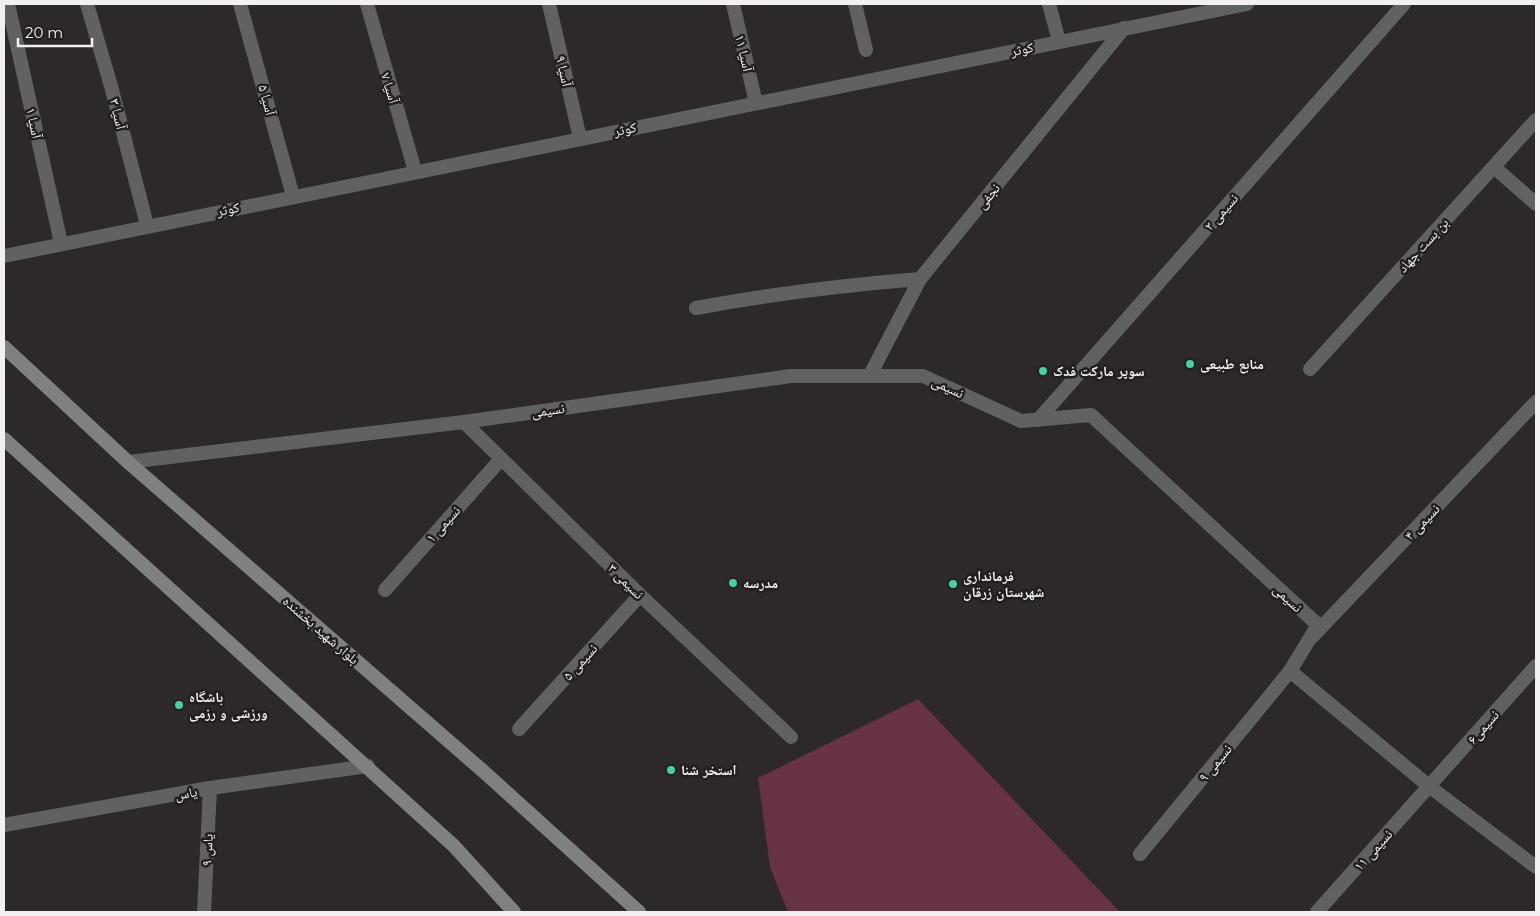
<svg xmlns="http://www.w3.org/2000/svg" width="1540" height="916" font-family="Montserrat,'Noto Naskh Arabic',sans-serif">
  <rect width="100%" height="100%" fill="#2d2829"/>
  <path fill="#673242" d="M918,699L1120,912H788L770,867L758,778Z"/>
  <g fill="none" stroke-linecap="round" stroke-linejoin="round">
    <path stroke="#606261" stroke-width="14" d="M8,4L61,243
      M87,4L111,86L147,225
      M240,4L293,196
      M367,4L415,171
      M549,4L580,138
      M733,4L756,103
      M855,4L866,50
      M1049,4L1059,41
      M1494,167L1536,204
      M696,308C771,294 845,285 920,279
      M1310,369L1536,120
      M870,375L920,279L1124,28
      M1038,420L1404,4
      M464,422L640,595L791,737
      M385,590L501,459
      M1312,637L1536,402
      M519,729L640,595
      M1140,854L1290,671
      M204,912L210,788
      M1317,912L1536,666"/>
    <path stroke="#606261" stroke-width="14" d="M4,256L1247,4
      M128,462L464,422L791,376H923L1021,421L1091,415L1318,625L1290,671L1430,787L1536,867
      M4,825L210,788L368,766"/>
    <path stroke="#7e817f" stroke-width="14" d="M4,347L128,462L483,771L639,912
      M4,439L454,846L514,912"/>
  </g>
  <g fill="#40d4a1" stroke="#231f20" stroke-width="2">
    <circle cx="1190" cy="364" r="5"/>
    <circle cx="1043" cy="371" r="5"/>
    <circle cx="733" cy="583" r="5"/>
    <circle cx="953" cy="584" r="5"/>
    <circle cx="179" cy="705" r="5"/>
    <circle cx="671" cy="770" r="5"/>
  </g>
  <g text-anchor="middle" stroke-width="5" stroke-linejoin="round" paint-order="stroke">
    <g font-size="14" fill="#f2f0f0" stroke="#231f20">
      <text transform="translate(1022 49) rotate(-11)" y="5">کوثر</text>
      <text transform="translate(744 53) rotate(77)" y="5">آسیا ۱۱</text>
      <text transform="translate(564 71) rotate(77)" y="5">آسیا ۹</text>
      <text transform="translate(390 88) rotate(73)" y="5">آسیا ۷</text>
      <text transform="translate(267 100) rotate(75)" y="5">آسیا ۵</text>
      <text transform="translate(118 114) rotate(76)" y="5">آسیا ۳</text>
      <text transform="translate(34 123) rotate(78)" y="5">آسیا ۱</text>
      <text transform="translate(625 129) rotate(-11)" y="5">کوثر</text>
      <text transform="translate(988 196) rotate(-51)" y="5">نجفی</text>
      <text transform="translate(228 209) rotate(-11)" y="5">کوثر</text>
      <text transform="translate(1221 212) rotate(-49)" y="5">نسیمی ۲</text>
      <text transform="translate(1423 245) rotate(-48)" y="5">بن بست جهاد</text>
      <text transform="translate(948 387) rotate(25)" y="5">نسیمی</text>
      <text transform="translate(548 410) rotate(-8)" y="5">نسیمی</text>
      <text transform="translate(1422 522) rotate(-46)" y="5">نسیمی ۴</text>
      <text transform="translate(443 524) rotate(-48)" y="5">نسیمی ۱</text>
      <text transform="translate(626 581) rotate(45)" y="5">نسیمی ۳</text>
      <text transform="translate(1288 598) rotate(43)" y="5">نسیمی</text>
      <text transform="translate(321 630) rotate(41)" y="5">بلوار شهید بخشنده</text>
      <text transform="translate(580 662) rotate(-48)" y="5">نسیمی ۵</text>
      <text transform="translate(1483 727) rotate(-49)" y="5">نسیمی۶</text>
      <text transform="translate(1215 763) rotate(-51)" y="5">نسیمی ۹</text>
      <text transform="translate(186 793) rotate(-10)" y="5">یاس</text>
      <text transform="translate(207 850) rotate(-87)" y="5">یاس ۹</text>
      <text transform="translate(1373 850) rotate(-48)" y="5">نسیمی ۱۱</text>
    </g>
    <g font-size="14" font-weight="bold" fill="#f2f0f0" stroke="#231f20" text-anchor="start">
      <text x="1200" y="369">منابع طبیعی</text>
      <text x="1053" y="376">سوپر مارکت فدک</text>
      <text x="963" y="581">فرمانداری<tspan x="963" dy="16">شهرستان زرقان</tspan></text>
      <text x="743" y="588">مدرسه</text>
      <text x="189" y="702">باشگاه<tspan x="189" dy="16">ورزشی و رزمی</tspan></text>
      <text x="681" y="775">استخر شنا</text>
    </g>
  </g>
  <rect width="1540" height="916" fill="none" stroke="#f2f0f0" stroke-width="10"/>
  <path d="M18 38v8h74v-8" fill="none" stroke="#f2f0f0" stroke-width="2.5"/>
  <text x="25" y="38" font-size="15" fill="#f2f0f0" stroke="#231f20" stroke-width="4" paint-order="stroke">20 m</text>
</svg>
